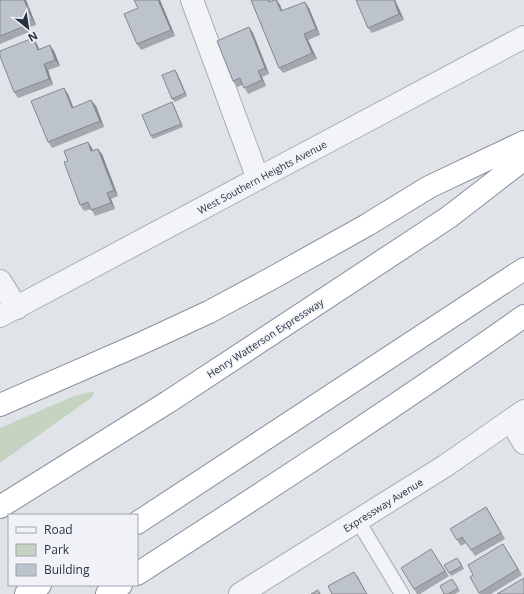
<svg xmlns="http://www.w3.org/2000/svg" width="524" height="594" font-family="'Open Sans',sans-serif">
  <rect width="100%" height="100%" fill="#e0e4e9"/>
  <path fill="#c5d4c1" d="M95,391L91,398L0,463V428L74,396Z"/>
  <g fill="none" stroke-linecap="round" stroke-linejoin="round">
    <defs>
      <path id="lane" d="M358,521L402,594"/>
      <path id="street" d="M192,0L258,179
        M0,281L17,308
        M0,316L524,37
        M511,421L524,443
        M240,594L445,466L524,411"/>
      <path id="highway" d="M0,405L142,343L209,312L274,277L367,225L429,187L524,142
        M0,507L168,402L449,217L524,159
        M137,523L524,269
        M137,574C267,490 397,406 524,316
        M26,594L40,585
        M107,594L121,585"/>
    </defs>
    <use href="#lane" stroke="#a9aeb7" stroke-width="16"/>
    <use href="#street" stroke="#a9aeb7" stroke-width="24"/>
    <use href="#highway" stroke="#8790a0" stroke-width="24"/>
    <use href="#lane" stroke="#f3f4f8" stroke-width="14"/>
    <use href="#street" stroke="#f3f4f8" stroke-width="22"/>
    <use href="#highway" stroke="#fff" stroke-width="22"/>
  </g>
  <path fill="#a3a8af" d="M0,0H26L36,25L28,28L29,32L0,44Z
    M160,0L175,36L141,50L137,44Z
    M251,0H270V1L277,0L280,5L282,11L309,8L320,35L308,40L317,59L283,73L279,68Z
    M356,0H395L404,20L372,33L368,28Z
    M249,27L253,33L269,74L262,77L266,86L248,94L243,85L237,87L233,81Z
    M37,44L39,49L54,51L60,66L48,70L53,85L18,98L14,92Z
    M177,73L187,96L175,102L172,99Z
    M68,94L73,107L96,106L104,127L52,148L48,142Z
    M172,102L174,106L183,127L153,139L151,136Z
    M92,148L93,151L102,154L118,196L111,199L115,209L95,216L91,209L84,211L80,205L68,161Z
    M486,507L505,539L475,556L466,543L461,546L457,540Z
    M503,544L522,575L491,594H480L470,577L473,575Z
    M435,555L449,576L420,594H417L414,589Z
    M460,561L464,569L451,576L449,573Z
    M452,579L460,591L455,594H444Z"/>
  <path fill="#84888f" d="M24,0H26L36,25L32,19Z
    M158,0H160L175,36L171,30Z
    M276,0L280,5L285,17L281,11Z
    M394,0H395L404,20L399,14Z
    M305,2L309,8L320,35L316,29Z
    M24,22L28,28L29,32L25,26Z
    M249,27L253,33L269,74L265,68Z
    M304,34L308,40L317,59L312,53Z
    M33,38L37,44L42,56L38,50Z
    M50,45L54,51L60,66L55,60Z
    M44,64L48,70L53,85L49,79Z
    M175,70L177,73L187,96L185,93Z
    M258,71L262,77L266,86L262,80Z
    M64,88L68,94L76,114L72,108Z
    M91,100L96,106L104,127L100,121Z
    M172,102L174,106L183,127L181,124Z
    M88,142L92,148L95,157L91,151Z
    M98,149L102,154L118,196L114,190Z
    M107,193L111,199L115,209L111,203Z
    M486,507L490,513L505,539L501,533Z
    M503,544L507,550L522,575L518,569Z
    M354,572L358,577L367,594Z"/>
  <path fill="#bdc3cc" stroke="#84888f" d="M0,0H24L32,19L24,22L25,26L0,36Z
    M134,0H158L171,30L137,44L124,14L138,8Z
    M251,0H268L269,2L274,0H276L281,11L305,2L316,29L304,34L312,53L279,68Z
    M356,0H394L399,14L368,28Z
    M249,27L265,68L258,71L262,80L244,88L240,78L233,81L217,41Z
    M33,38L38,50L50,45L55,60L44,64L49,79L14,92L0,56V51Z
    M175,70L185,93L172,99L162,75Z
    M64,88L72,108L91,100L100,121L48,142L31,101Z
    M172,102L181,124L151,136L142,115Z
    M88,142L91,151L98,149L114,190L107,193L111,203L91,210L88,202L80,205L64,162L68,161L64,151Z
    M486,507L501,533L471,550L462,537L457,540L450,529Z
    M503,544L518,569L479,593L470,577L473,575L468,565Z
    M431,549L445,571L414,589L401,568Z
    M457,558L462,566L449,573L444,565Z
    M354,572L367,594H332L328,586Z
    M524,578V594H497Z
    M452,579L458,588L448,594H444L440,586Z
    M318,590L320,594H311Z"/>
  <g text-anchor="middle" stroke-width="3" stroke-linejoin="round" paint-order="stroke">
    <g font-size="10" fill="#283141" stroke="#f0f2f7">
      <text transform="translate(262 177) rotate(-28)" y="4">West Southern Heights Avenue</text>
      <text transform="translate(265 338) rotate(-33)" y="4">Henry Watterson Expressway</text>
      <text transform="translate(383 505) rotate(-32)" y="4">Expressway Avenue</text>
    </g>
  </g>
  <rect x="8" y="514" width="130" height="72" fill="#f0f2f7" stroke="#a0a5ae"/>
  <rect x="16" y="527" width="20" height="6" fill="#f3f4f8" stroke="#a0a5ae"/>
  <text x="44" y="534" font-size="12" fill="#283141">Road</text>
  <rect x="16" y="544" width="20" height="12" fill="#c5d4c1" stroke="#a0a5ae"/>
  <text x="44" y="554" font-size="12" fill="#283141">Park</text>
  <rect x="16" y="564" width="20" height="12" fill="#bdc3cc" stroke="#a0a5ae"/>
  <text x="44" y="574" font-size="12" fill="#283141">Building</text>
  <g transform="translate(28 28) rotate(150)" stroke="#f0f2f7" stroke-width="3" paint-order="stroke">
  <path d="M0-3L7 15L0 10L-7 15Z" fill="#283141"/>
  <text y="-6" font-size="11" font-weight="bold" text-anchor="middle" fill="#283141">N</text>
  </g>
</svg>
